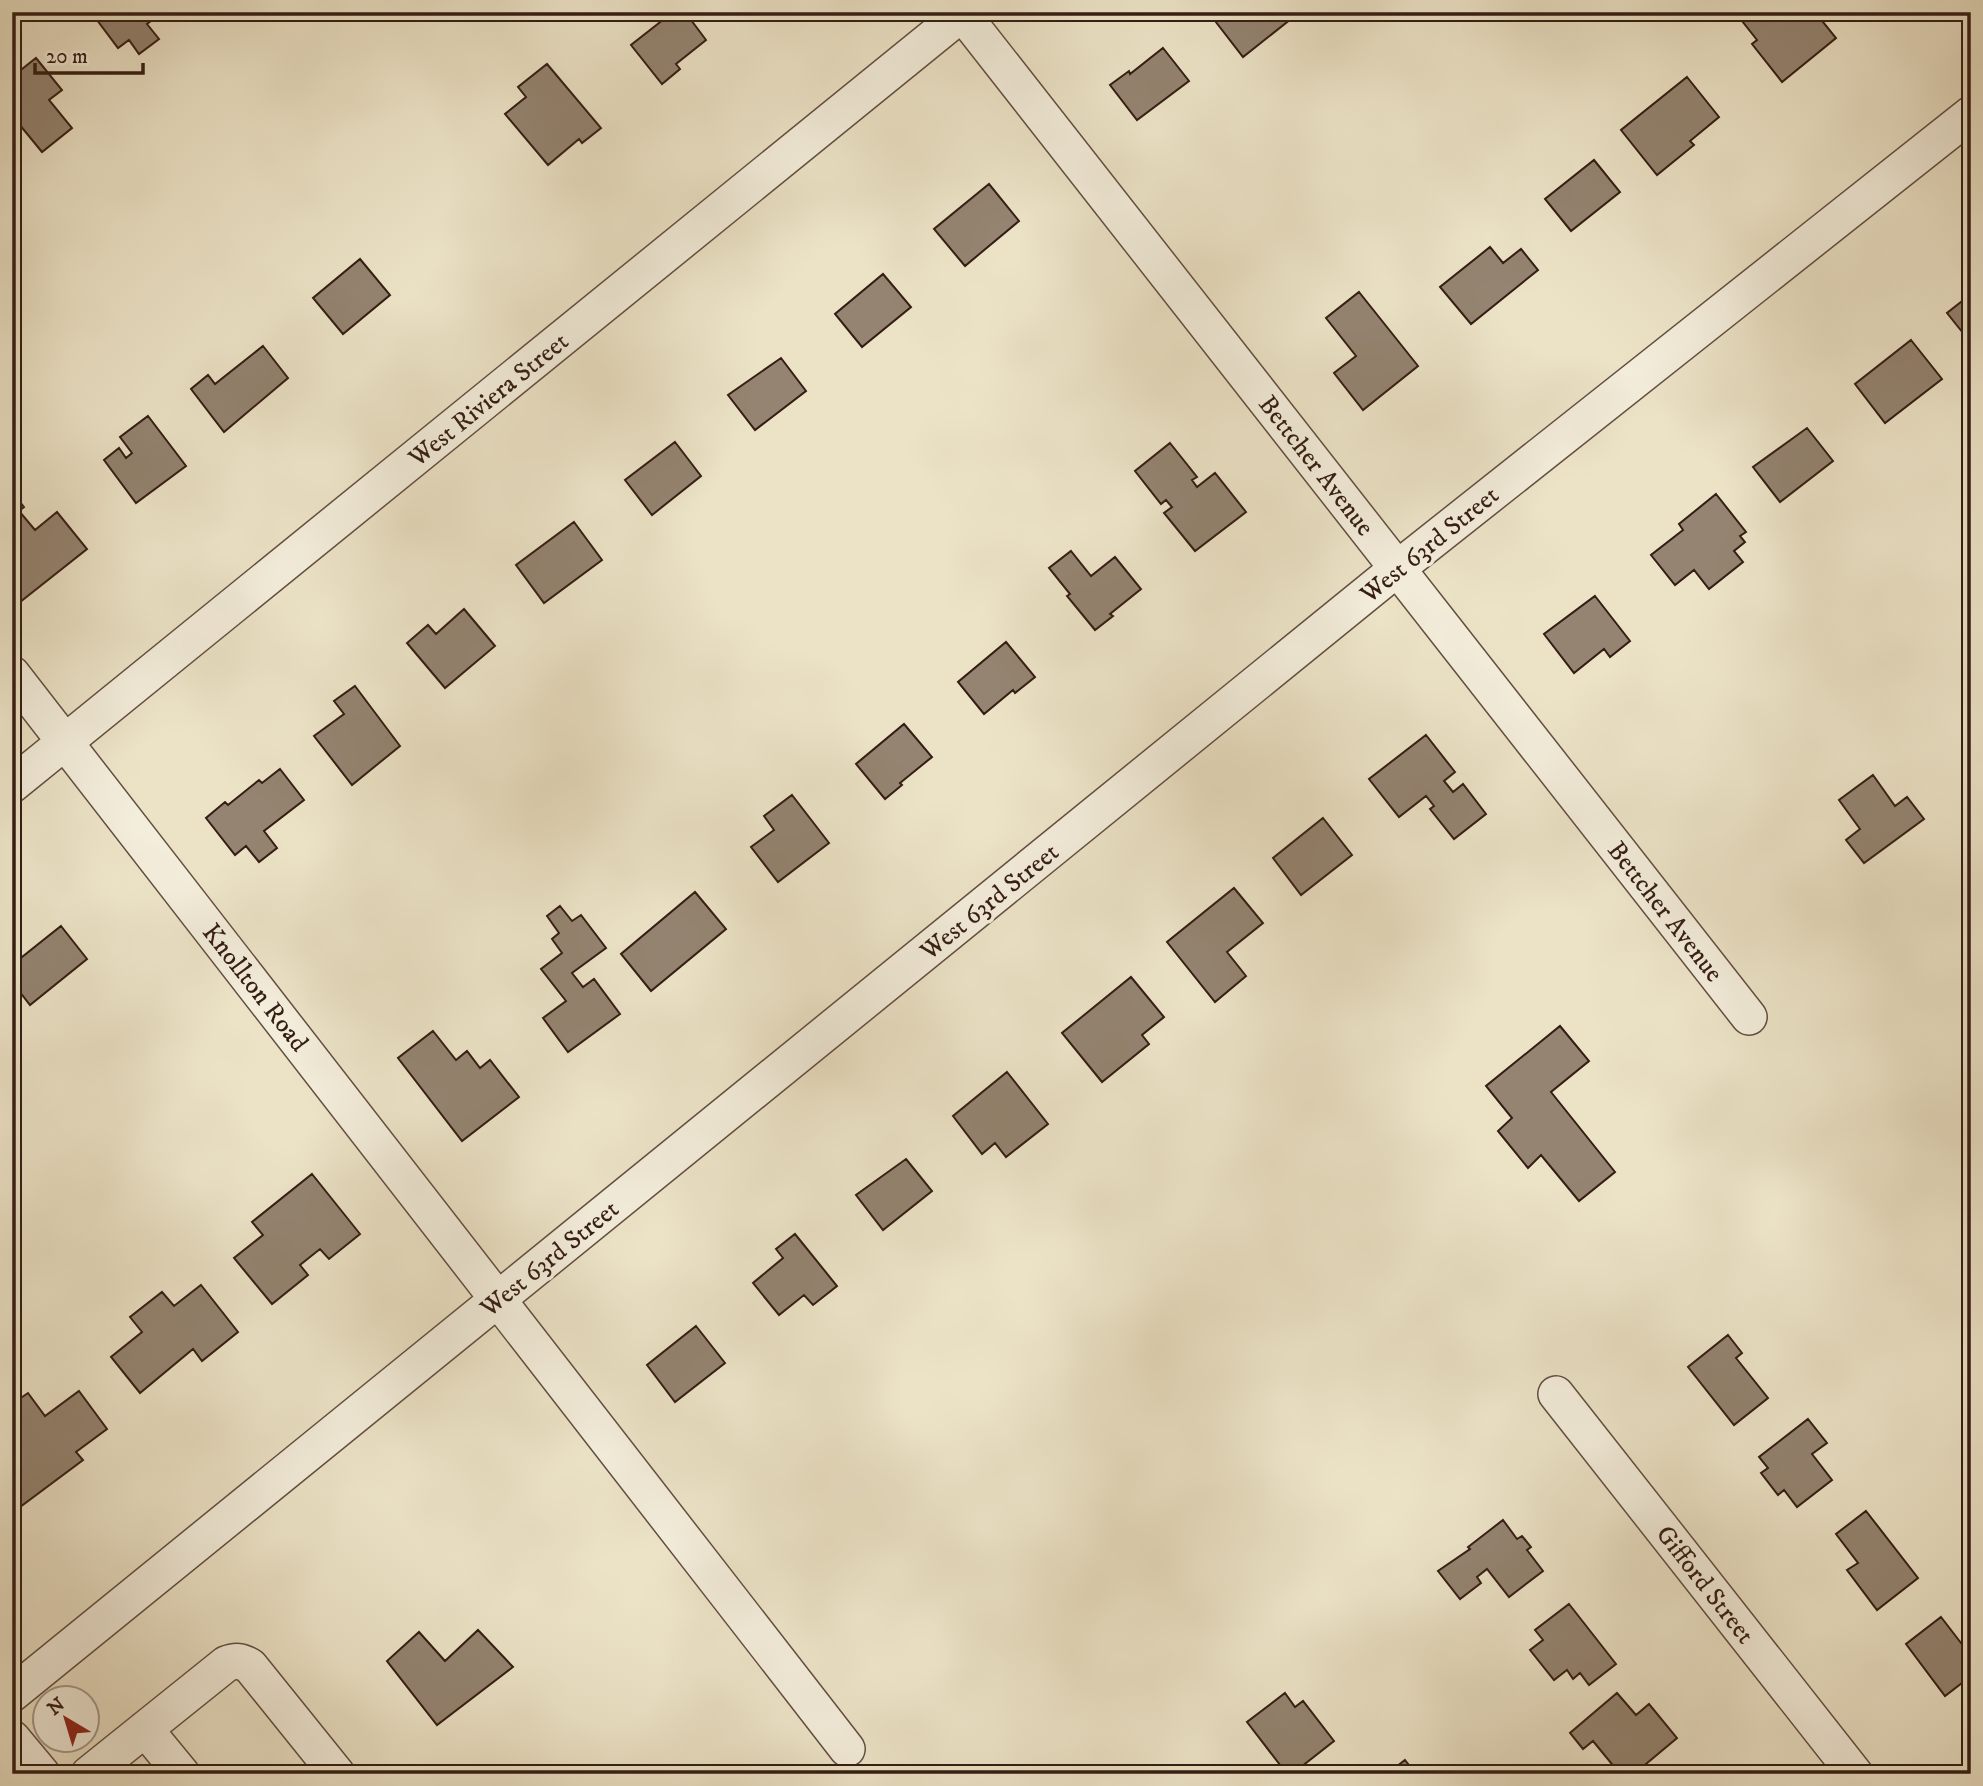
<svg xmlns="http://www.w3.org/2000/svg" width="1983" height="1786" font-family="'IM FELL DW Pica',serif">
  <rect width="100%" height="100%" fill="#ece3c7"/>
  <filter id="stains"><feTurbulence type="fractalNoise" baseFrequency=".00286" numOctaves="4"/><feColorMatrix values="0 0 0 0 .2 0 0 0 0 .09 0 0 0 0 .02 0 0 0 .5 -.17"/></filter>
  <radialGradient id="worn" r=".72"><stop offset=".6" stop-color="#630" stop-opacity="0"/><stop offset="1" stop-color="#630" stop-opacity=".3"/></radialGradient>
  <path fill="#948471" stroke="#341d14" stroke-width="2" d="M91,12H163L147,24L159,39L139,54L129,40L118,48Z
    M673,12H685L706,40L676,64L680,69L662,84L631,45Z
    M1218,12H1294L1296,15L1243,57L1212,17Z
    M1735,12H1815L1836,38L1782,82L1752,44L1757,40Z
    M1163,48L1189,81L1137,120L1110,85L1129,71L1130,74Z
    M36,58L62,90L49,100L72,128L42,152L19,124L12,130V77Z
    M547,64L601,128L582,143L579,139L548,165L505,114L526,97L518,87Z
    M1687,77L1719,117L1690,141L1694,145L1657,175L1621,130Z
    M1594,160L1620,192L1571,231L1545,199Z
    M989,184L1019,221L965,266L934,229Z
    M1490,247L1503,263L1521,249L1538,270L1471,324L1440,287Z
    M360,259L390,295L343,334L313,298Z
    M883,274L911,307L862,347L835,314Z
    M1359,292L1418,366L1363,410L1334,373L1356,356L1326,318Z
    M1971,294V343L1947,313Z
    M1911,340L1942,379L1885,423L1855,384Z
    M263,346L288,378L224,432L191,389L208,375L215,384Z
    M781,358L806,391L755,430L728,395Z
    M148,416L186,466L136,503L104,460L119,448L126,458L132,453L120,437Z
    M1807,428L1833,461L1780,502L1753,467Z
    M675,442L701,476L652,515L625,480Z
    M1170,443L1197,477L1192,480L1197,487L1215,473L1246,512L1195,551L1164,513L1172,507L1166,500L1161,504L1135,471Z
    M12,492L24,507L19,511L35,530L57,512L87,549L15,606L12,602Z
    M1716,494L1746,532L1740,536L1745,542L1734,551L1743,562L1709,589L1694,570L1675,585L1651,555L1683,530L1679,524Z
    M574,522L602,560L544,603L516,565Z
    M1071,551L1091,576L1115,557L1141,589L1110,614L1113,616L1095,630L1067,596L1070,594L1049,568Z
    M1595,596L1630,641L1610,657L1604,649L1574,673L1544,634Z
    M464,609L495,646L445,688L407,643L428,625L436,634Z
    M1006,642L1035,677L1015,693L1013,690L984,714L958,682Z
    M355,686L400,746L352,785L314,736L344,714L334,701Z
    M904,724L932,757L900,783L902,785L885,799L856,764Z
    M1426,735L1455,772L1444,781L1453,792L1463,784L1486,814L1454,839L1430,809L1434,806L1426,796L1399,817L1369,779Z
    M280,769L304,800L264,831L277,848L259,862L246,846L235,855L206,818L225,802L228,805L259,780L262,783Z
    M1873,775L1895,806L1907,797L1924,819L1864,863L1846,840L1860,829L1839,800Z
    M792,795L829,843L778,882L751,847L774,830L764,816Z
    M1323,818L1352,855L1301,895L1273,858Z
    M1234,888L1263,923L1227,952L1246,976L1215,1002L1167,942Z
    M695,892L726,929L651,991L621,954Z
    M560,906L572,921L581,915L606,948L572,973L583,987L594,979L620,1014L568,1052L543,1018L566,1001L541,969L562,953L552,939L559,933L547,916Z
    M61,926L87,959L30,1005L12,982V965Z
    M1131,977L1164,1017L1142,1035L1149,1044L1102,1082L1062,1033Z
    M1560,1026L1589,1061L1551,1092L1615,1172L1579,1201L1541,1155L1528,1168L1498,1131L1512,1118L1486,1086Z
    M433,1031L456,1060L467,1051L480,1068L490,1060L519,1097L462,1141L398,1058Z
    M1007,1072L1048,1124L1006,1157L995,1143L982,1154L953,1116Z
    M906,1159L932,1191L883,1230L856,1195Z
    M312,1174L360,1234L329,1259L320,1249L300,1265L308,1275L272,1304L234,1258L263,1235L252,1222Z
    M795,1234L837,1286L813,1305L804,1295L779,1315L753,1283L783,1258L776,1249Z
    M201,1285L238,1332L202,1361L193,1349L140,1393L111,1357L142,1332L130,1317L162,1292L174,1306Z
    M696,1326L725,1363L675,1402L647,1365Z
    M1728,1335L1742,1353L1736,1358L1768,1398L1734,1425L1688,1367Z
    M79,1391L107,1429L76,1452L83,1460L16,1510L12,1504V1404L28,1393L45,1416Z
    M1808,1419L1827,1443L1812,1454L1832,1480L1797,1507L1784,1490L1778,1495L1761,1473L1768,1468L1759,1457Z
    M1866,1511L1918,1578L1877,1610L1847,1570L1858,1563L1836,1534Z
    M1503,1520L1517,1539L1522,1536L1531,1547L1527,1550L1543,1571L1509,1597L1487,1569L1477,1577L1481,1583L1460,1599L1438,1571L1470,1549L1468,1547Z
    M1569,1604L1616,1664L1589,1685L1580,1673L1573,1679L1567,1670L1554,1680L1530,1650L1543,1640L1535,1630Z
    M1941,1617L1971,1656V1676L1945,1696L1906,1644Z
    M478,1630L513,1667L437,1725L387,1661L419,1632L445,1661Z
    M1285,1693L1295,1707L1303,1701L1334,1741L1292,1774H1287L1247,1722Z
    M1617,1693L1636,1715L1649,1704L1677,1738L1634,1774H1620L1593,1741L1583,1749L1570,1733Z
    M1405,1760L1416,1774H1387Z"/>
  <g fill="none" stroke-linecap="round" stroke-linejoin="round">
    <defs>
      <path id="minor" d="M961,12L1749,1017
        M12,674L847,1749
        M12,785L964,12
        M1556,1394L1855,1774
        M12,1694L1398,568L1971,114
        M145,1729L182,1774
        M12,1738L42,1774
        M89,1774L226,1664C236,1660 241,1661 250,1666L337,1774"/>
    </defs>
    <use href="#minor" stroke="#624e41" stroke-width="38"/>
    <use href="#minor" stroke="#f3eddb" stroke-width="35"/>
  </g>
  <g text-anchor="middle" stroke-width="7" stroke-linejoin="round" paint-order="stroke">
    <g font-size="26" fill="#341d14" stroke="#f3eddb">
      <text transform="translate(488 399) rotate(-39)" y="9">West Riviera Street</text>
      <text transform="translate(1317 465) rotate(52)" y="9">Bettcher Avenue</text>
      <text transform="translate(1429 544) rotate(-39)" y="9">West 63rd Street</text>
      <text transform="translate(989 901) rotate(-39)" y="9">West 63rd Street</text>
      <text transform="translate(1666 911) rotate(52)" y="9">Bettcher Avenue</text>
      <text transform="translate(256 987) rotate(52)" y="9">Knollton Road</text>
      <text transform="translate(549 1258) rotate(-39)" y="9">West 63rd Street</text>
      <text transform="translate(1706 1584) rotate(52)" y="9">Gifford Street</text>
    </g>
  </g>
  <rect width="1983" height="1786" fill="none" stroke="#ece3c7" stroke-width="42"/>
  <rect x="14" y="14" width="1955" height="1758" fill="none" stroke="#341d14" stroke-width="3.5"/>
  <rect x="21" y="21" width="1941" height="1744" fill="none" stroke="#341d14" stroke-width="2"/>
  <g transform="translate(66 1719) rotate(322)"><circle r="33" fill="#f3eddb" stroke="#a79a8b" stroke-width="2"/>
  <path d="M0-5L12 26L0 18L-12 26Z" fill="#8f2418"/>
  <text y="-10" font-size="19" font-weight="bold" text-anchor="middle" fill="#341d14">N</text>
  </g>
  <path d="M35 63v10h108v-10" fill="none" stroke="#341d14" stroke-width="3.5"/>
  <text x="46" y="63" font-size="21" fill="#341d14" stroke="#f3eddb" stroke-width="5" paint-order="stroke">20 m</text>
  <rect width="100%" height="100%" filter="url(#stains)"/>
  <rect width="100%" height="100%" fill="url(#worn)"/>
</svg>
